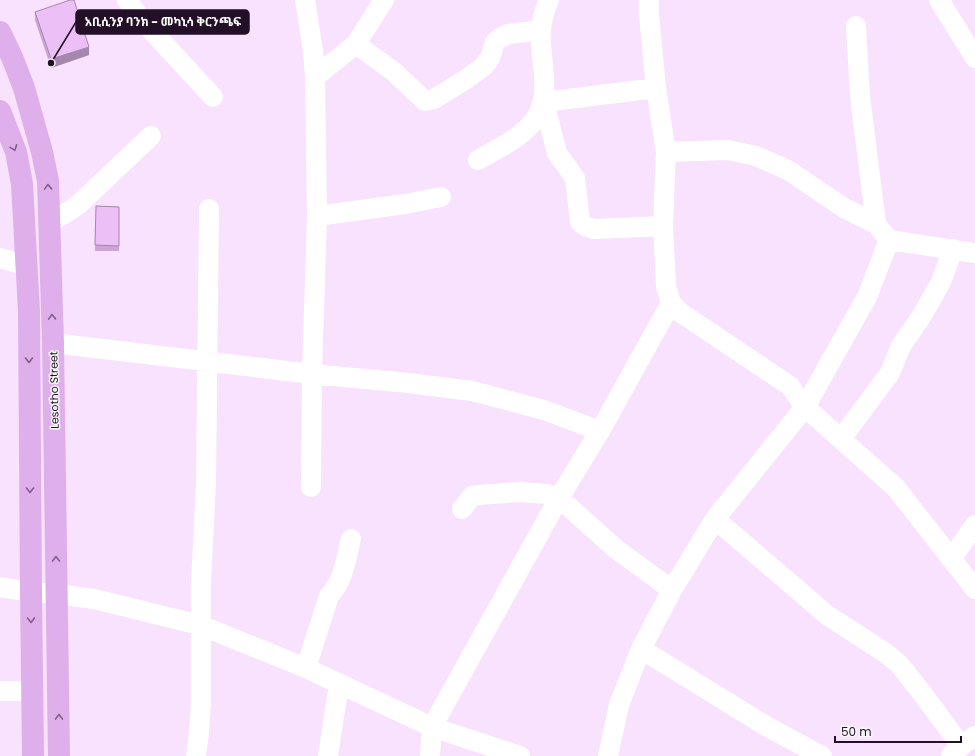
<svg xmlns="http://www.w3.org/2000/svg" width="975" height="756" font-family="Poppins,'Noto Sans Ethiopic',sans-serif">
  <rect width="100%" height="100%" fill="#f8e2fd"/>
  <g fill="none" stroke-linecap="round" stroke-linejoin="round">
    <path stroke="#fff" stroke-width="20" d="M127,0L142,20L213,97
      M305,0L313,51L315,77L317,216L312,374L311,487
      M649,0V14L656,88L666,152L663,226L666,286L671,303L681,313L790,386L805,407L896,488L975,589
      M939,0L975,58
      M856,26L860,96L876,224L889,240L975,253
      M356,44L393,71L425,101L434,99L465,80L483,67L490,58L495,42L500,38L509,34L541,30
      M315,77L356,44L384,0
      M656,88L544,102L557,153L575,178L580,222L585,226L594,229L663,226
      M666,152L728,150L756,156L788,170L844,208L876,224
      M478,160C495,150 521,138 533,122C554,96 539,60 541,30C542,19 545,9 549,0
      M317,216L405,204L441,197
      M49,223L66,213L78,205L151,136
      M0,258L27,266
      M53,343L312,374L408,383L472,391L544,410L600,431
      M841,439L890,373L901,346L921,317L941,282L953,249
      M462,509L472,496L478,495L519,492L547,494L559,498L616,549L672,590
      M715,519L827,615L884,652L899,664L925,697L961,746
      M951,559L975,525
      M0,587L31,592L57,594L94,599L200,625L306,668L432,727L520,756
      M641,649L766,726L822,756
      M306,668L329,596C344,580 346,559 351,539
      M0,691H33
      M196,756L199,732L201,703V582L206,483L209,209
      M328,756L339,684
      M430,756L432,727L559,498L600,431L671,303
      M608,756L619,705L641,649L672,590L715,519L805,407L867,297L889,240
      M951,756L961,746L975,736"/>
    <path stroke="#dfafec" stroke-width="22" d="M0,32L12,57L24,88L42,152L48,181L53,343L59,756
      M0,111L16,152L22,184L29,311L31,592L33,756"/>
  </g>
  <path fill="#cba5d4" d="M35,12L89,55L51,68L35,20Z
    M96,206L119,207V251H95Z"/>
  <path fill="#a586ad" d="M89,47V55L51,68V59Z"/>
  <path fill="#ecc0f7" stroke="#a586ad" d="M70,0H74L89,47L51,59L35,12Z
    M96,206L119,207V246L95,245Z"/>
  <defs><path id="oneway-chevron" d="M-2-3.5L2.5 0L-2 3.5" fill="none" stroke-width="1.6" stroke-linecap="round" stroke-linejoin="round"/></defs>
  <g stroke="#81608a">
    <use href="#oneway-chevron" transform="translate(14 148) rotate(69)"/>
    <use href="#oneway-chevron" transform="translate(48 187) rotate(-92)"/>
    <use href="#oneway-chevron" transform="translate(52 317) rotate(-92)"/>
    <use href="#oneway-chevron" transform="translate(29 360) rotate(90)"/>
    <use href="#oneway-chevron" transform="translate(30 490) rotate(90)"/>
    <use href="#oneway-chevron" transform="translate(56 559) rotate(-91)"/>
    <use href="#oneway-chevron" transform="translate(31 620) rotate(89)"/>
    <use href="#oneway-chevron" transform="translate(59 717) rotate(-91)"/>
  </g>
  <g text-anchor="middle" stroke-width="3" stroke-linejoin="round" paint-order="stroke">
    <g font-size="11" fill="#231028" stroke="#f8f8f8">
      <text transform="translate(54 390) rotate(-91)" y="4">Lesotho Street</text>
    </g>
  </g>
  <path fill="none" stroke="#231028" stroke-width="1.5" d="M51 63L76 22"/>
  <circle fill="#231028" stroke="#f8f8f8" stroke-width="1.5" cx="51" cy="63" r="4"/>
  <rect fill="#231028" stroke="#231028" stroke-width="1.5" x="76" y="10" width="173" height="24" rx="4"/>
  <g font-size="12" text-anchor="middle" font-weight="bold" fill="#fff">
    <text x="163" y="26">አቢሲንያ ባንክ - መካኒሳ ቅርንጫፍ</text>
  </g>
  <path d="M835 736v6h126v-6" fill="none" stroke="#231028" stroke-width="2"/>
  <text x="841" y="736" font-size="12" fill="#231028" stroke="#f8f8f8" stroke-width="3" paint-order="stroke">50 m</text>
</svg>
